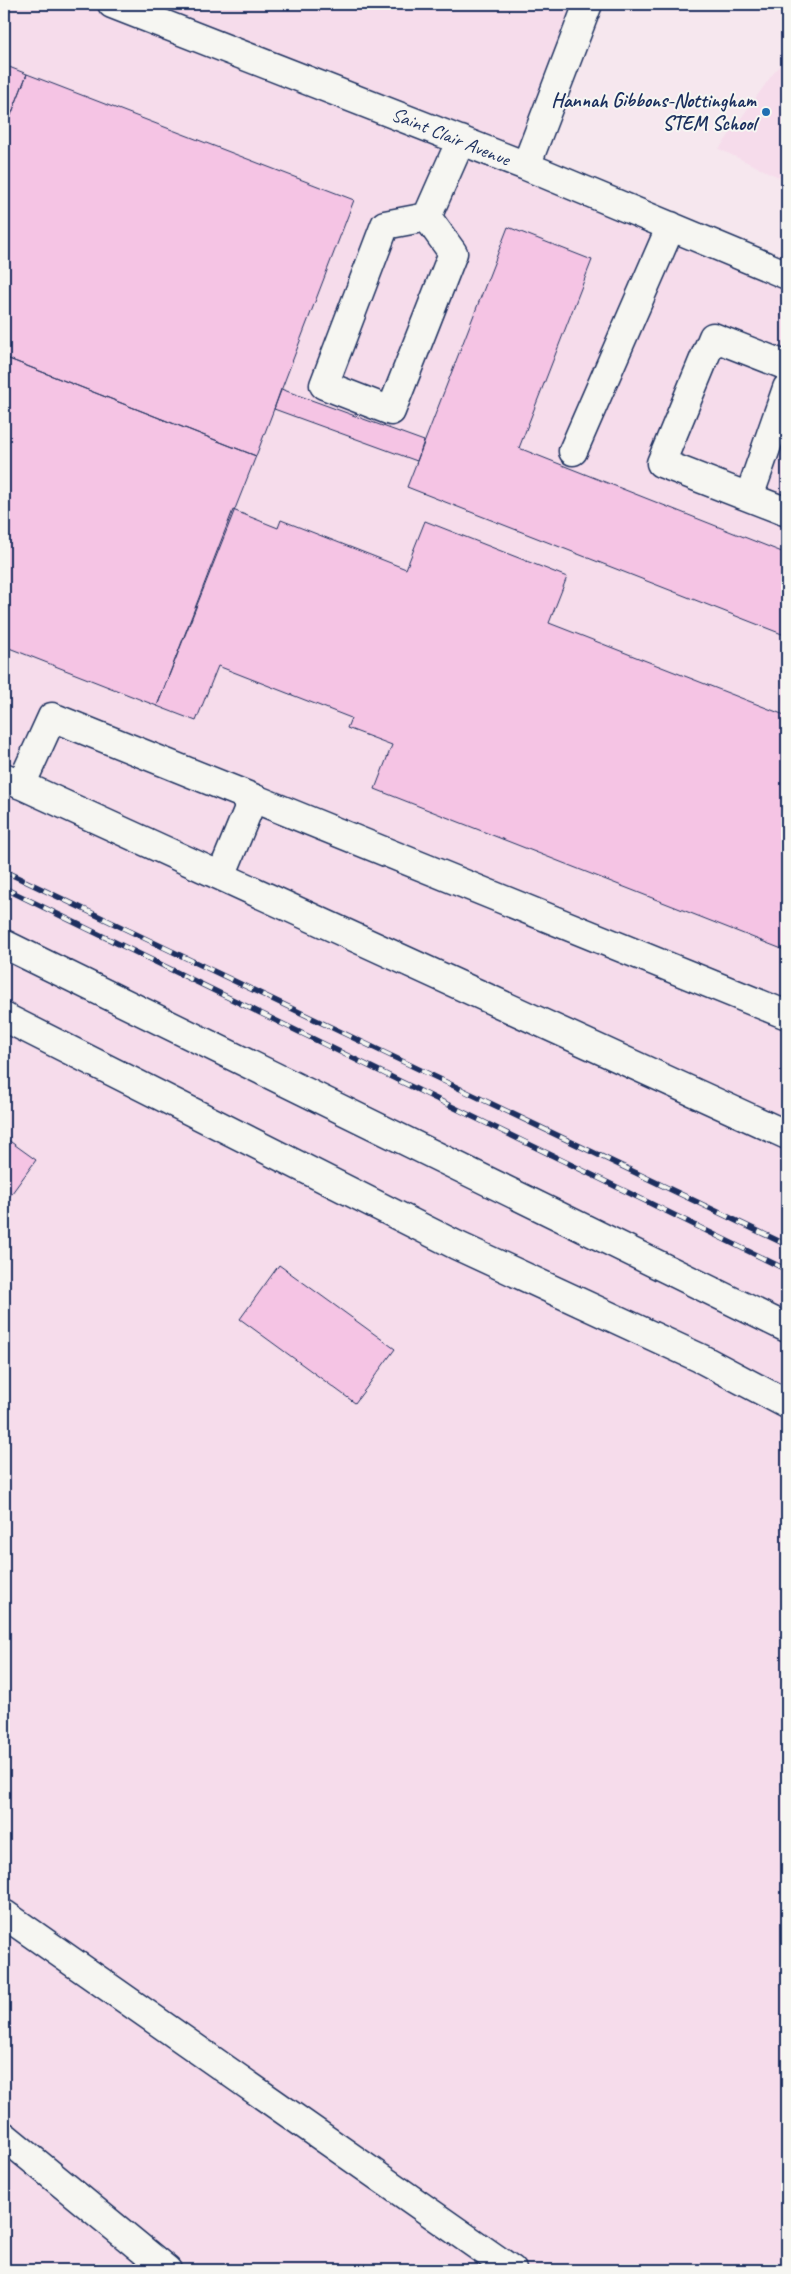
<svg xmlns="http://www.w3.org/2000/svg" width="791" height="2274" font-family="Caveat,sans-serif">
  <rect width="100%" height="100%" fill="#f6e7ee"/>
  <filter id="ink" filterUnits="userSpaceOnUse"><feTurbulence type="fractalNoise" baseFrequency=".02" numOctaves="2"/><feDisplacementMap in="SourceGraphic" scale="10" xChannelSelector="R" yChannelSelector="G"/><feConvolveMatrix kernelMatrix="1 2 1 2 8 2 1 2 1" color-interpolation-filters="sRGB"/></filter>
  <g filter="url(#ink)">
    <path fill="#f6dceb" d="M4,4H112L154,19L160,4H588L526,166L787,275V2270H4Z
      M787,58V181L719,149L772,75Z"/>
    <path fill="#f5c4e4" stroke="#1b2f5e" d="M4,65L27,74L4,133Z
      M27,74L354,200L256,456L4,357V133Z
      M508,227L592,260L519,448L787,554V636L407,487Z
      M4,357L256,456L157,706L4,646Z
      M281,389L424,441L417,461L274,409Z
      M233,510L278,528L281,520L406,569L425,521L567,577L549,623L787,716V951L375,789L392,745L347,728L351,718L218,666L196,721L157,706Z
      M4,1137L36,1160L4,1204Z
      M279,1265L395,1349L355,1403L240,1319Z"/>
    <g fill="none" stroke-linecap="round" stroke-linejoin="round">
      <defs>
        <path id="minor" d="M112,4L526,166L787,275
          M526,166L588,4
          M427,217L453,253L391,411L324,385L385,225L427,217L461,140
          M787,366L713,337L661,463L787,512
          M573,451L671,226
          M749,497L787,388
          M4,777L787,1135
          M21,785L52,717L253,798
          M221,876L253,798L787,1015
          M4,944L787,1328
          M4,1017L456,1245L700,1358L787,1404
          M4,1914L512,2270
          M4,2136L167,2270"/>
      </defs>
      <use href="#minor" stroke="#1b2f5e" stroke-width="31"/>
      <use href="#minor" stroke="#f6f6f2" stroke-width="28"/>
      <defs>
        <path id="rail" d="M4,871L787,1245
          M4,888L787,1270"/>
      </defs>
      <use href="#rail" stroke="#1b2f5e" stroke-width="5.5"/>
      <use href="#rail" stroke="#f6f6f2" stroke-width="4" stroke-dasharray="11" stroke-linecap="butt"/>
    </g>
  </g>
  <circle fill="#1f6fb2" stroke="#f6f6f2" stroke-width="2" cx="766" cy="112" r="5"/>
  <g text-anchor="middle" stroke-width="4" stroke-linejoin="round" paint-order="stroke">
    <g font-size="20" font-weight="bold" fill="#1b2f5e" stroke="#f6f6f2" text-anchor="end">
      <text x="756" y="107">Hannah Gibbons-Nottingham<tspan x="756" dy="23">STEM School</tspan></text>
    </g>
    <g font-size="20" fill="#1b2f5e" stroke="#f6f6f2">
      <text transform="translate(451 136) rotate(22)" y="7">Saint Clair Avenue</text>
    </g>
  </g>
  <rect width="791" height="2274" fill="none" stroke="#f6f6f2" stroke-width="20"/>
  <rect x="10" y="10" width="771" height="2254" fill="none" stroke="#1b2f5e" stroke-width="2" filter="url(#ink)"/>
</svg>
